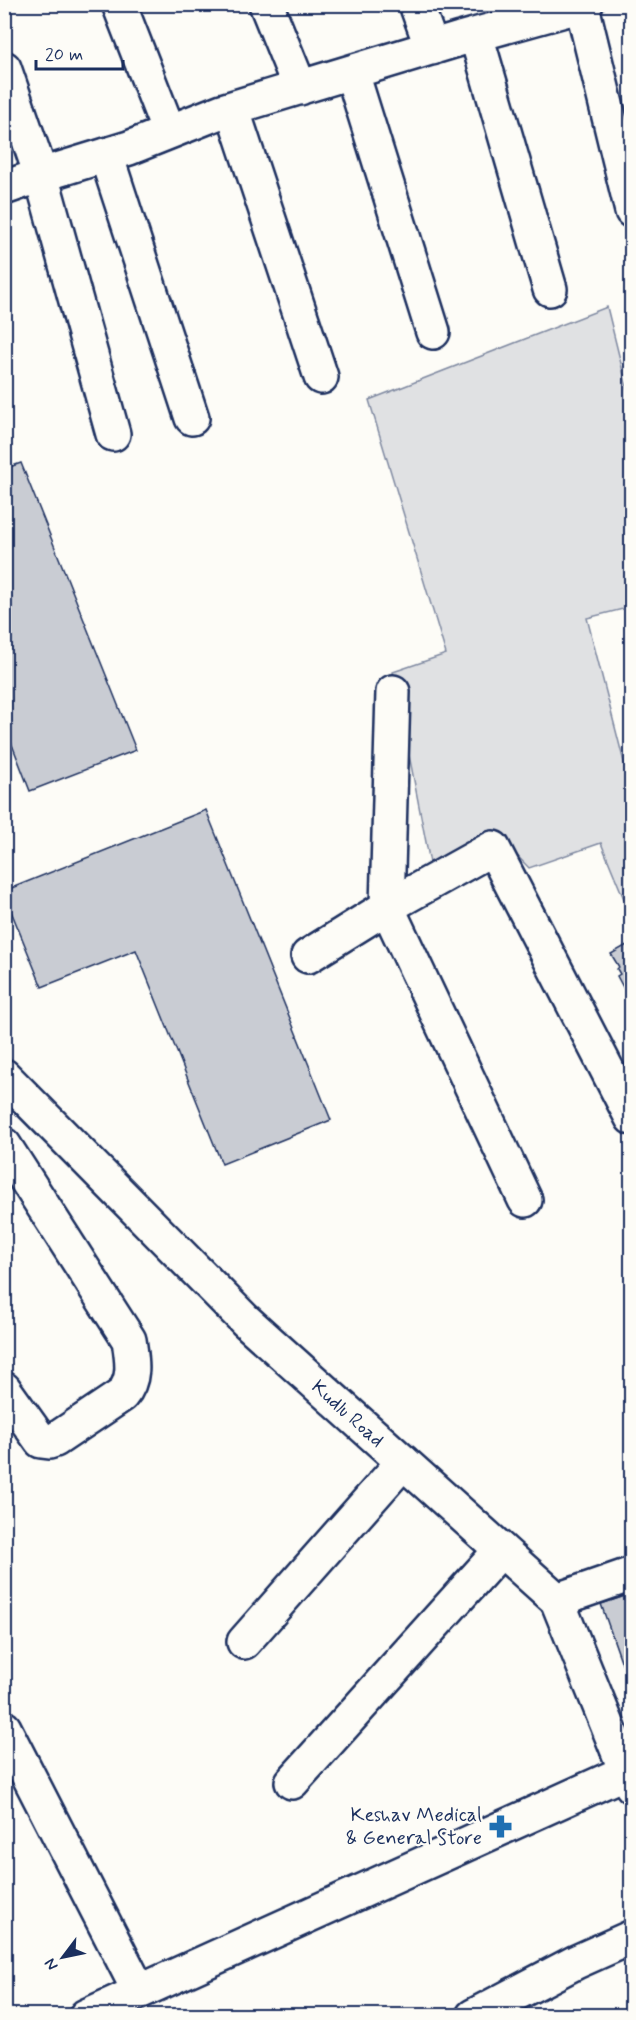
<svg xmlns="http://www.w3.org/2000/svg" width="636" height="2020" font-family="Mynerve,sans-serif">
  <rect width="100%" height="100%" fill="#fdfcf7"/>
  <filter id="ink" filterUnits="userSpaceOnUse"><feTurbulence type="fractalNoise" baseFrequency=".0167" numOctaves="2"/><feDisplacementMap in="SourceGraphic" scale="12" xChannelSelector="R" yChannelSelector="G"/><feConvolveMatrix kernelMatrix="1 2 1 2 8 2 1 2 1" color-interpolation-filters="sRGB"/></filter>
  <g filter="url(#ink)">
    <path fill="#e0e1e3" stroke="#7e88a0" stroke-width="1.5" d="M607,307L631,404V607L587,618L626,770L631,783V916L601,843L529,868L496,834L430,863L393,672L446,654L369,400Z"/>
    <path fill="#c9ccd3" stroke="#1b2f5e" stroke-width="1.5" d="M21,463L136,750L30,791L4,724V469Z
      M206,810L331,1120L222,1164L136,950L42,987L4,894V891Z
      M632,942V995L628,989L625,991L617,976L620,974L617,969L619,967L611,954Z
      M628,1595L632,1605V1667L624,1669L601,1604Z"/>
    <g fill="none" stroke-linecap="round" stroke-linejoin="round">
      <defs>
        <path id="street" d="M119,4L169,132
          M266,4L300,88
          M416,4L432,48
          M582,6L632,211
          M476,35L550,289
          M4,68L41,175L113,434
          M352,73L433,332
          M232,108L321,377
          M106,155L192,418
          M4,188L41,175L129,148L222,111L460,39L586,4
          M308,956L387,907L393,692
          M4,1145L129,1340C132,1360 136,1379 122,1395L55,1440L49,1442L41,1441L4,1389
          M525,1200L387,907L493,848L632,1118
          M557,1600L632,1574
          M244,1642L403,1462
          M4,1728L139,1991
          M292,1782L501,1550
          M86,2016L632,1769
          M473,2016L576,1962L632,1937"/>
        <g id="secondary">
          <path id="s1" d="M4,1076L245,1320L557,1600L632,1786"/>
        </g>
      </defs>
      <use href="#street" stroke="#1b2f5e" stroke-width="38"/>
      <use href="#secondary" stroke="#1b2f5e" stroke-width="38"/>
      <use href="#street" stroke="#fdfcf7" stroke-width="33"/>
      <use href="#secondary" stroke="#fdfcf7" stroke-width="33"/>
    </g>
  </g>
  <defs>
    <symbol id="pharmacy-bare" viewBox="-9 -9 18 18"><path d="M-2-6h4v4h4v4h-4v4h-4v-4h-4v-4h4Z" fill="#1f6fb2" stroke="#fdfcf7" stroke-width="2.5" paint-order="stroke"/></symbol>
  </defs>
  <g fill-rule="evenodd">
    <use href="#pharmacy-bare" x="484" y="1810" width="33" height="33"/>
  </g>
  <g text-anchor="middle" stroke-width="4.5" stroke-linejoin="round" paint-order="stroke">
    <g font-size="20" fill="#1b2f5e" stroke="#fdfcf7">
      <text dy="7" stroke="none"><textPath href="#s1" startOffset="482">Kudlu Road</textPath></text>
    </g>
    <g font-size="20" fill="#1b2f5e" stroke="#fdfcf7" text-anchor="end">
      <text x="482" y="1821">Keshav Medical<tspan x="482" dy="23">&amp; General Store</tspan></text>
    </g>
  </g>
  <rect width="636" height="2020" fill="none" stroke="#fdfcf7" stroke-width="24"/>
  <rect x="12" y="12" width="612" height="1996" fill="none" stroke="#1b2f5e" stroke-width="2" filter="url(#ink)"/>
  <g transform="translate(63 1957) rotate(238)" stroke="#fdfcf7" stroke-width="4.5" paint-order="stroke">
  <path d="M0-4.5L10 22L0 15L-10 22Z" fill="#1b2f5e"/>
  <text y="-9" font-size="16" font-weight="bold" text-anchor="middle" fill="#1b2f5e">N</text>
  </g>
  <path d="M36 60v9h87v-9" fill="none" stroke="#1b2f5e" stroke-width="3"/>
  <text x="45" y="60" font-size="18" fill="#1b2f5e" stroke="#fdfcf7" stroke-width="4.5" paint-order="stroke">20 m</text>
</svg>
